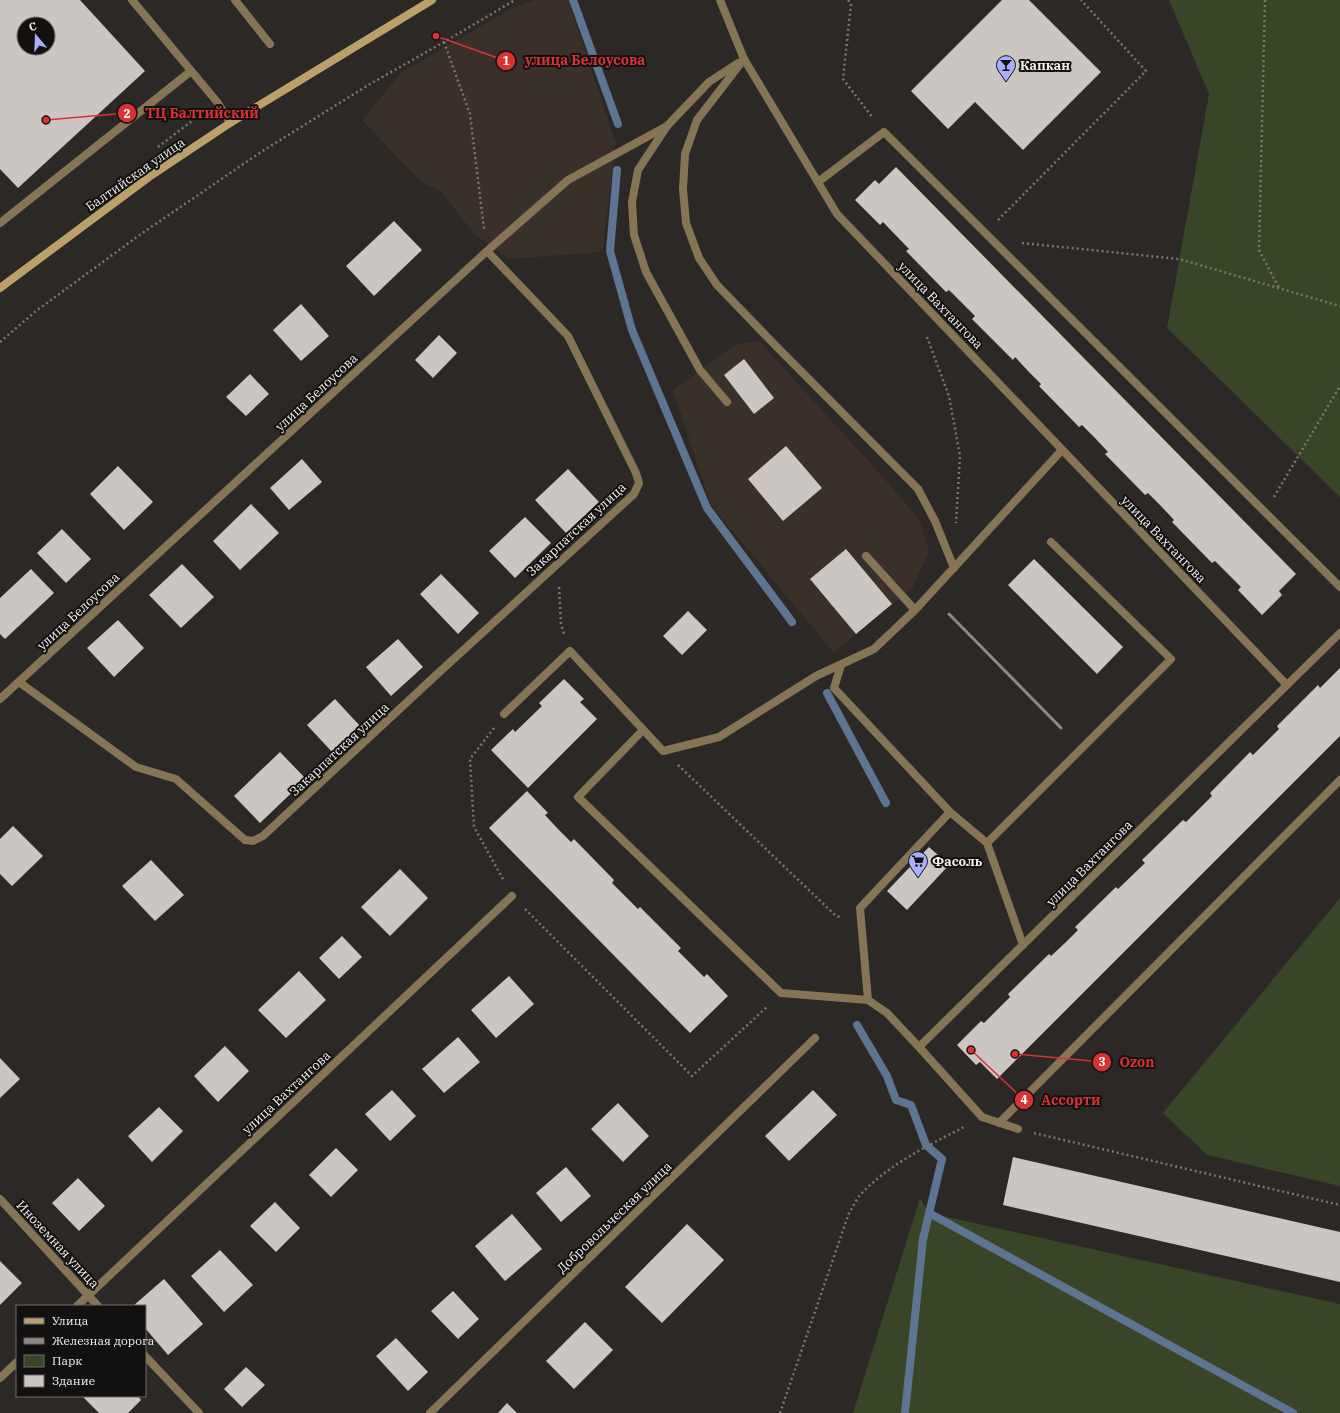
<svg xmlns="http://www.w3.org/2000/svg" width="1340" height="1413" font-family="'IBM Plex Serif',serif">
  <rect width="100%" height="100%" fill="#2c2825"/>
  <path fill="#3a302a" d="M534,0H568L616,144L602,252L508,259L473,233L441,191L421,182L362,120L402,72L512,8Z
    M759,341L882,476L920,521L929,551L913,587L892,604L834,653L711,505L673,390L735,345Z"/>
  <path fill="#384527" d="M1169,0H1340V497L1167,328L1209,94Z
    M1340,898V1186L1207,1155L1163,1113Z
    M920,1198L929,1213L1340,1304V1413H853Z"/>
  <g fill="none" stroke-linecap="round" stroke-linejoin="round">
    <path stroke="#5d7493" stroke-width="8" d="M573,0L618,124
      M617,170L610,251L632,330L707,508L792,622
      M827,693L886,803
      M857,1025L887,1076L896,1100L911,1105L926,1145L942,1159L923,1239L905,1413
      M929,1213L1293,1413"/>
  </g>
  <path fill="#ccc6c2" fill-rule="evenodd" d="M0,0H80L145,71L18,188L0,169ZM24,24H48V48H24Z
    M1002,0H1029L1101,72L1023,150L975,102L948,129L911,91Z
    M896,167L1296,574L1279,591L1282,595L1262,615L1238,590L1241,587L1215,561L1212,563L1172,522L1174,520L1161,506L1148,493L1145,495L1105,454L1108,452L1095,438L1082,425L1079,427L1039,386L1041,384L1028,371L1015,357L1013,360L972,319L975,316L949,290L946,292L906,251L909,249L883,222L880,225L855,200L875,180L879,184Z
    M394,221L422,250L374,296L346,266Z
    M301,304L329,336L301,361L273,330Z
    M439,335L457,353L433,378L415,360Z
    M744,359L774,398L754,414L724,375Z
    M250,374L269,394L246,416L226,397Z
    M786,446L822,488L783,521L748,479Z
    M302,459L322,482L289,510L270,488Z
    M118,466L153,502L124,530L90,494Z
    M568,469L599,502L566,533L535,500Z
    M251,504L279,533L240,570L213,541Z
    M525,517L551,543L515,578L489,551Z
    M62,529L91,559L66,583L37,553Z
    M846,549L892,604L856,634L810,579Z
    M1034,559L1123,647L1097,674L1008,585Z
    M182,564L214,597L181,628L149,595Z
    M31,569L54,593L5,639L0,634V598Z
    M441,574L479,613L458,634L420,594Z
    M688,611L707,630L682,655L663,636Z
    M118,620L144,648L114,677L87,648Z
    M398,639L423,667L391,696L366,667Z
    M1340,668V736L997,1079L980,1062L976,1065L957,1045L981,1021L984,1023L1010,997L1008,994L1049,954L1051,956L1065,943L1078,930L1075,927L1116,887L1118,889L1145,863L1142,860L1183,820L1186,822L1212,796L1210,793L1250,752L1253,755L1279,729L1277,726L1318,685L1320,688Z
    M564,679L584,699L580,702L597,719L528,788L491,750L513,729L515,732L542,706L539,703Z
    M335,699L360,726L332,752L307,725Z
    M280,752L306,779L260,823L234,796Z
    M527,791L548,813L545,815L558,829L571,842L574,839L614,880L612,883L638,909L640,907L681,948L678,951L704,977L707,974L728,996L690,1033L489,828Z
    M13,826L43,856L12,886L0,874V839Z
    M929,847L949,865L907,910L887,891Z
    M151,860L184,895L155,921L122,886Z
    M400,869L428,898L390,936L361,907Z
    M342,936L362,957L339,979L319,958Z
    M299,971L326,1000L286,1038L258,1010Z
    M509,976L534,1004L496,1038L471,1010Z
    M458,1037L480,1062L444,1093L422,1069Z
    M225,1046L249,1071L218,1102L194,1076Z
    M0,1058L20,1079L0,1098Z
    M392,1090L416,1116L390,1141L365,1114Z
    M813,1090L837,1115L789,1161L765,1136Z
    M618,1103L649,1136L623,1162L591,1129Z
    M159,1107L183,1131L152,1162L128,1136Z
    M336,1148L358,1170L331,1197L309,1175Z
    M1013,1157L1340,1232V1282L1003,1205Z
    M566,1167L591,1196L561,1222L536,1193Z
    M78,1178L105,1206L79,1231L52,1203Z
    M275,1202L300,1228L276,1252L250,1226Z
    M512,1214L542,1249L505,1281L475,1246Z
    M687,1224L724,1260L662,1323L625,1287Z
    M220,1250L253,1285L224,1312L191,1276Z
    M0,1261L22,1283L0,1305Z
    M164,1279L203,1324L168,1355L145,1328V1306H133Z
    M453,1291L479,1319L458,1339L431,1311Z
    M585,1322L613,1350L574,1389L546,1361Z
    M396,1338L428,1372L408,1391L376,1356Z
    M246,1367L265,1385L242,1407L224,1389Z
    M82,1396H138L141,1400L128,1413H99Z
    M507,1403L517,1413H498Z"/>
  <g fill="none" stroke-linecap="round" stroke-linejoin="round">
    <path stroke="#7a7674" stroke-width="2.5" stroke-dasharray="2 3" stroke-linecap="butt" d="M848,0L851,4L843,79L873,118
      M1265,0L1259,250L1279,288
      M444,42L470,114L484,229
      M158,147L201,114
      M998,220L1146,71L1081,0
      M1022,243L1179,259L1340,306
      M927,337L949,396L960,456L956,523
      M0,342L36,311L141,234L261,152L370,84L444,42L515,0
      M1274,497L1340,386
      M559,587L561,624L564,634
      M494,728L470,759L474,827L504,881
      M678,765L835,915L842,918
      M525,909L692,1076L768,1006
      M1034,1133L1340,1205
      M780,1413L849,1213C853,1207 856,1200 860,1195C889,1164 929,1145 966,1126"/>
    <path stroke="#857554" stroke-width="8" d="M132,0L218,103L230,123
      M235,0L270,44
      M744,59L697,120L685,154L683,189L686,223L699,258L717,285L775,345L918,489L935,521L954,568
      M818,182L884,132L1340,587
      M0,223L191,71
      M727,402L700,370L646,272L634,235L632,202L638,170L667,126L709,82L738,63
      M866,556L915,610
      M841,665L834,688L950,812
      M1287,685L1340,633
      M504,714L570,651L663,751L719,737L816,676L874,649L915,610L1062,450
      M643,730L578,797L781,993L868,1000L887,1013L919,1047L982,1117L1018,1129
      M987,843L1023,945
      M868,1000L860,908L950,812L987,843L1171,659L1051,542
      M999,1123L1340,780"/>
    <path stroke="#857554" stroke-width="8" d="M720,0L744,59L837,214L1287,685L919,1047
      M19,682L136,767L176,779L245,840L253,841L263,836L434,677L634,494L639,483L636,473L568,336L487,251
      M0,699L487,251L568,180L667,126
      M0,1199L98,1306
      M77,1306L512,896
      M145,1356L199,1413
      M0,1378L17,1362
      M430,1413L815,1038"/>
    <path stroke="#baa16a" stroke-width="8" d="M0,288L149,177L230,123L432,0"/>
    <path stroke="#8b8885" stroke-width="3" d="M949,614L1061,728"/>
  </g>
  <defs>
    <symbol id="bar-pin" viewBox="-11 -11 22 30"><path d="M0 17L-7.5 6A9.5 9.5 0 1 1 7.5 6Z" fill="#abaffb" stroke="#131110"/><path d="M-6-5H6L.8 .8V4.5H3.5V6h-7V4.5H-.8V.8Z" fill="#111"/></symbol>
    <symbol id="supermarket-pin" viewBox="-11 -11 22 30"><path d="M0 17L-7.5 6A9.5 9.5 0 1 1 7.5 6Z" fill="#abaffb" stroke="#131110"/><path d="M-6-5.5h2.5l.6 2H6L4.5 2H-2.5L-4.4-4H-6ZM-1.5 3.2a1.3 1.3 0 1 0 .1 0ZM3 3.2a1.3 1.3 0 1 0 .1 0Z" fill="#111"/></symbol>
  </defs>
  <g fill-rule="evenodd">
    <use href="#bar-pin" x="995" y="54" width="22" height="30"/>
    <use href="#supermarket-pin" x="907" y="850" width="22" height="30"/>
  </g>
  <g text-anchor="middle" stroke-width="4" stroke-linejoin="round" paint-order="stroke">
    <g font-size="13" font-weight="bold" fill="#f4f1f0" stroke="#131110" text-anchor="start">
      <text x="1020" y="70">Капкан</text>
      <text x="932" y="866">Фасоль</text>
    </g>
    <g font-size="13" fill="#f4f1f0" stroke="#131110">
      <text transform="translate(135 174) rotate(-35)" y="5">Балтийская улица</text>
      <text transform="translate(941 305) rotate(46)" y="5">улица Вахтангова</text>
      <text transform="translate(316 392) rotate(-43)" y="5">улица Белоусова</text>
      <text transform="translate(576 529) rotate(-43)" y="5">Закарпатская улица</text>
      <text transform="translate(1164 539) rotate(46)" y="5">улица Вахтангова</text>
      <text transform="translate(78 611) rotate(-43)" y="5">улица Белоусова</text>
      <text transform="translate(339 749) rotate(-43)" y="5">Закарпатская улица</text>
      <text transform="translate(1089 863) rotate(-45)" y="5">улица Вахтангова</text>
      <text transform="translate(286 1092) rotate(-43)" y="5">улица Вахтангова</text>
      <text transform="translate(614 1217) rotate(-44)" y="5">Добровольческая улица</text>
      <text transform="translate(58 1244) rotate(47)" y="5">Иноземная улица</text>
    </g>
  </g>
  <path fill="none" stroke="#d83232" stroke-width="1.5" d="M436 36L506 61M46 120L127 113M1015 1054L1102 1062M971 1050L1024 1100"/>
  <g fill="#d83232" stroke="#131110" stroke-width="1.5">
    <circle cx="436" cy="36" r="4"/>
    <circle cx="46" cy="120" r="4"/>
    <circle cx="1015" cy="1054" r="4"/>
    <circle cx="971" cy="1050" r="4"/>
    <circle cx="506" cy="61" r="10"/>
    <circle cx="127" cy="113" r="10"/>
    <circle cx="1102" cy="1062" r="10"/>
    <circle cx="1024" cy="1100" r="10"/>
  </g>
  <g font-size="12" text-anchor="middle" font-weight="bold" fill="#fff">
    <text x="506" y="65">1</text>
    <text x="127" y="118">2</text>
    <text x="1102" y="1066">3</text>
    <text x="1024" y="1104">4</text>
  </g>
  <g font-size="14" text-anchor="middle" font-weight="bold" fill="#d83232" stroke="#131110" stroke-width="4" stroke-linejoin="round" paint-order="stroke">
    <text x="585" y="65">улица Белоусова</text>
    <text x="202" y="118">ТЦ Балтийский</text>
    <text x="1137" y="1067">Ozon</text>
    <text x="1071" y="1105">Ассорти</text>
  </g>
  <rect x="16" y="1305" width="130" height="92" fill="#131110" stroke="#6d6b6a"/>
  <rect x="24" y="1318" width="20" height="6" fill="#baa16a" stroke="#6d6b6a"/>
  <text x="52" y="1325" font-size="12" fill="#f4f1f0">Улица</text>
  <rect x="24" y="1338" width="20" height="6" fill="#8b8885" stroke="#6d6b6a"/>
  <text x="52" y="1345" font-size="12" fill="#f4f1f0">Железная дорога</text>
  <rect x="24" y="1355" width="20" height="12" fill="#384527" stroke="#6d6b6a"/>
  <text x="52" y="1365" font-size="12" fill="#f4f1f0">Парк</text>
  <rect x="24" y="1375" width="20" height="12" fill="#ccc6c2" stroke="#6d6b6a"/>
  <text x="52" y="1385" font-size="12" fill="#f4f1f0">Здание</text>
  <g transform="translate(36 36) rotate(341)"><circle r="19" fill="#131110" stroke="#6d6b6a"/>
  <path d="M0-3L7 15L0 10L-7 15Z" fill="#abaffb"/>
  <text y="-6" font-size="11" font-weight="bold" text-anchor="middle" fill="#f4f1f0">С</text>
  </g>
</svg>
